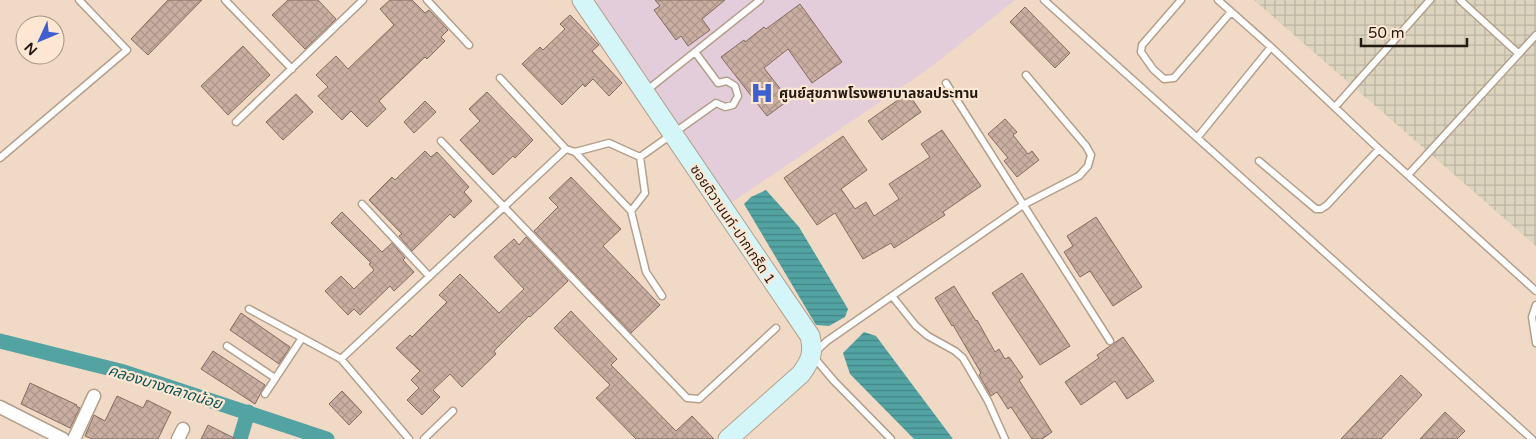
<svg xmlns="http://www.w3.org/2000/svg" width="1536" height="439" font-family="'Varela Round','Noto Sans Thai',sans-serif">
  <defs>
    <pattern id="industrial-grid" width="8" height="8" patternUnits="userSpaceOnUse" patternTransform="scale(1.25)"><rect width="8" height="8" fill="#dcd4bf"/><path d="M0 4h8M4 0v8" fill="none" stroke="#bcb5a3"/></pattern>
    <pattern id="water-rules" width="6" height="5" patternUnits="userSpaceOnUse" patternTransform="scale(1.25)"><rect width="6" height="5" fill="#53a3a3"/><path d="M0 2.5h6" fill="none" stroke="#448484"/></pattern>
    <pattern id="building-cross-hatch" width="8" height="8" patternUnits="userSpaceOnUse" patternTransform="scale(1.25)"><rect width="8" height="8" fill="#c9aea1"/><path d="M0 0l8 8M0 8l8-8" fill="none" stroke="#ac958a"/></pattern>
  </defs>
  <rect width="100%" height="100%" fill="#f0dac6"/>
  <path fill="url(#industrial-grid)" d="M1254,0H1536V246Z"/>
  <path fill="#e3cdda" d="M598,0H1015L927,70L728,205L595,3Z"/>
  <path fill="url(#water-rules)" d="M766,190L799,227L848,309L845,317L829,326L816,325L744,204L751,197Z
    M864,332L876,336L953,439H914L850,374L843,353Z"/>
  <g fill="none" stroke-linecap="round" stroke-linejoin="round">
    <path stroke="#53a3a3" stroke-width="15" d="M0,341L124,372L327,439
      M240,439L248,412"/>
  </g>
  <path fill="url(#building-cross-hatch)" stroke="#856c60" d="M168,0H202L148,55L131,39Z
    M288,0H318L336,19L305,49L272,15Z
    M390,0H412L425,13L429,10L448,30L441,37L445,41L427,59L425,57L379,101L386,109L367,127L351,111L342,120L318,96L328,87L316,75L336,56L348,69L394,25L380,9Z
    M655,0H725L702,19L710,30L688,46L681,36L676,40L654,10L660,6Z
    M800,4L842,62L812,83L788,49L764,68L789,100L767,116L721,57L744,40L745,42L764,27L766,29Z
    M1025,7L1070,53L1055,68L1010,22Z
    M570,15L599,45L592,51L622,83L609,96L593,79L585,87L583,84L562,105L522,64L540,47L543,50L565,29L560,24Z
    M243,46L270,75L228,115L201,86Z
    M487,92L533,140L515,158L513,156L493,175L460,140L480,121L469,109Z
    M908,93L921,112L882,140L868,121Z
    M296,94L313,112L283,140L266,122Z
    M425,101L436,112L414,133L404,122Z
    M1005,119L1017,132L1013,135L1028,154L1032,151L1039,160L1017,177L1004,161L1008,158L988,134Z
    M942,130L981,186L943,212L945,215L894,248L891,243L863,259L835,213L817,225L784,178L843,136L867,170L841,189L855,209L866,202L874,216L899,199L889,184L930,157L921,144Z
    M425,151L431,157L437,152L469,187L464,192L472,201L454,218L450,214L412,251L399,236L402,234L369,200L392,177L395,180Z
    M571,177L621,229L603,246L660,305L631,333L534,231L558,207L549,198Z
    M342,212L382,252L392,243L405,258L403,260L414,272L394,291L390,286L360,315L354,309L348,315L325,291L341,276L354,289L374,270L369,264L371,263L331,223Z
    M1096,217L1142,287L1113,306L1090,271L1080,277L1064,252L1073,246L1067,236Z
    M526,237L568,281L530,317L529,316L494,351L496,354L462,387L450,374L433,390L440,397L422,415L407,400L419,388L411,380L420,371L396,348L410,335L412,337L447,302L439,295L460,274L499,313L524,289L494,257L514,239L519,245Z
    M1022,273L1070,346L1040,365L992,293Z
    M954,286L976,321L977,320L995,352L999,349L1005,359L1009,357L1023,377L1019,380L1052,432L1042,439H1032L1011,407L1008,409L997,392L991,396L979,375L981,373L953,325L952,326L935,298Z
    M571,311L617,359L611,365L676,431L692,416L714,439H636L596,398L610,385L554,328Z
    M241,313L290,347L279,364L230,330Z
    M1123,337L1154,381L1127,399L1115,381L1081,405L1065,382L1099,358L1097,355Z
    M213,351L265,385L255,404L201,369Z
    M1401,375L1422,395L1381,439H1341Z
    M30,383L77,405L76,406L80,408L70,428L21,404Z
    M342,391L362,412L349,425L329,404Z
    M117,396L143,408L147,400L171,412L158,439H92L85,436L94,415L105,421Z
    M1445,412L1465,431L1457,439H1420Z
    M208,425L236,439H201Z"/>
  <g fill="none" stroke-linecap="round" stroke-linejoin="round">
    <defs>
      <path id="lane" d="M225,0L292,69
        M427,0L469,45
        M1044,0L1532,439
        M1181,0L1142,45L1141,52L1153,69L1164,79L1174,78L1231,12
        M1218,0L1271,47L1379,149L1536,291
        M1460,0L1519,54
        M500,78L566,149
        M946,83L1110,341
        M646,91L760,0
        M1335,107L1430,0
        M236,122L363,0
        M1197,138L1271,47
        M441,141L687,398L699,399L776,328
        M575,152L631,211L645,193L640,157
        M0,158L127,50L79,0
        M1259,161L1316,209H1321L1327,205L1379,149
        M1408,175L1536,35
        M362,204L429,276
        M631,211L646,272L662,296
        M892,296L916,326L928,336L955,351L963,358L988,401L1005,439
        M1536,305L1532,317L1536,343
        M249,309L341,359L409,439
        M227,346L275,378
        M341,359L566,149L575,152L609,143L640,157L716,103L725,107L733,105L738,96L735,86L727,81L718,83L695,52
        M265,394L302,338
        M424,439L453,411
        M891,439L834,381L812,355L827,341L1023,205L1079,176L1088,166L1091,155L1086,146L1026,75"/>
      <path id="street" d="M0,407L63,439
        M74,439L94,396
        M178,439L183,429"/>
      <path id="secondary" d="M582,0L810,336C814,353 811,360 801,374L728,439"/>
    </defs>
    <use href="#lane" stroke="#b49f8c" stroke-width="9"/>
    <use href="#street" stroke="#b49f8c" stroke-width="15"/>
    <use href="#secondary" stroke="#b49f8c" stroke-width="21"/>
    <use href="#lane" stroke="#fff" stroke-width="6"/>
    <use href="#street" stroke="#fff" stroke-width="12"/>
    <use href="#secondary" stroke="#d4f6f8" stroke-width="19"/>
  </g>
  <defs>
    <symbol id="hospital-bare" viewBox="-9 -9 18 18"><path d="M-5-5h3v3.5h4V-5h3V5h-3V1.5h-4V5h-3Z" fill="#3f5fd1" stroke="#fde7d3" stroke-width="2.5" paint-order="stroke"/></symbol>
  </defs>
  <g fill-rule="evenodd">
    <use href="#hospital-bare" x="746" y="77" width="32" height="32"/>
  </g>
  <g text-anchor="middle" stroke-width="4.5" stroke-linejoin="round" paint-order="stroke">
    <g font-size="14" font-weight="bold" fill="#221a13" stroke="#fde7d3" text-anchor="start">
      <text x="779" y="98">ศูนย์สุขภาพโรงพยาบาลชลประทาน</text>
    </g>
    <g font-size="14" fill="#221a13" stroke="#fde7d3">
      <text transform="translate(733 224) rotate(56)" y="5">ซอยติวานนท์-ปากเกร็ด 1</text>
    </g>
    <g font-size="15" font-style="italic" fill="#095253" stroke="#fde7d3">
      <text transform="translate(165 387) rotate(17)" y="5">คลองบางตลาดน้อย</text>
    </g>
  </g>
  <g transform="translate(40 40) rotate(226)"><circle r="24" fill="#fde7d3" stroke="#a59586"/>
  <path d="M0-4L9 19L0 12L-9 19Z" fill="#3f5fd1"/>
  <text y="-8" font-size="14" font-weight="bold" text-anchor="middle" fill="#221a13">N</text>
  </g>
  <path d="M1361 38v8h106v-8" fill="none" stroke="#221a13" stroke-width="2.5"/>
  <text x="1368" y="38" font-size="15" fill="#221a13" stroke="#fde7d3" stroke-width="4" paint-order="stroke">50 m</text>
</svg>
